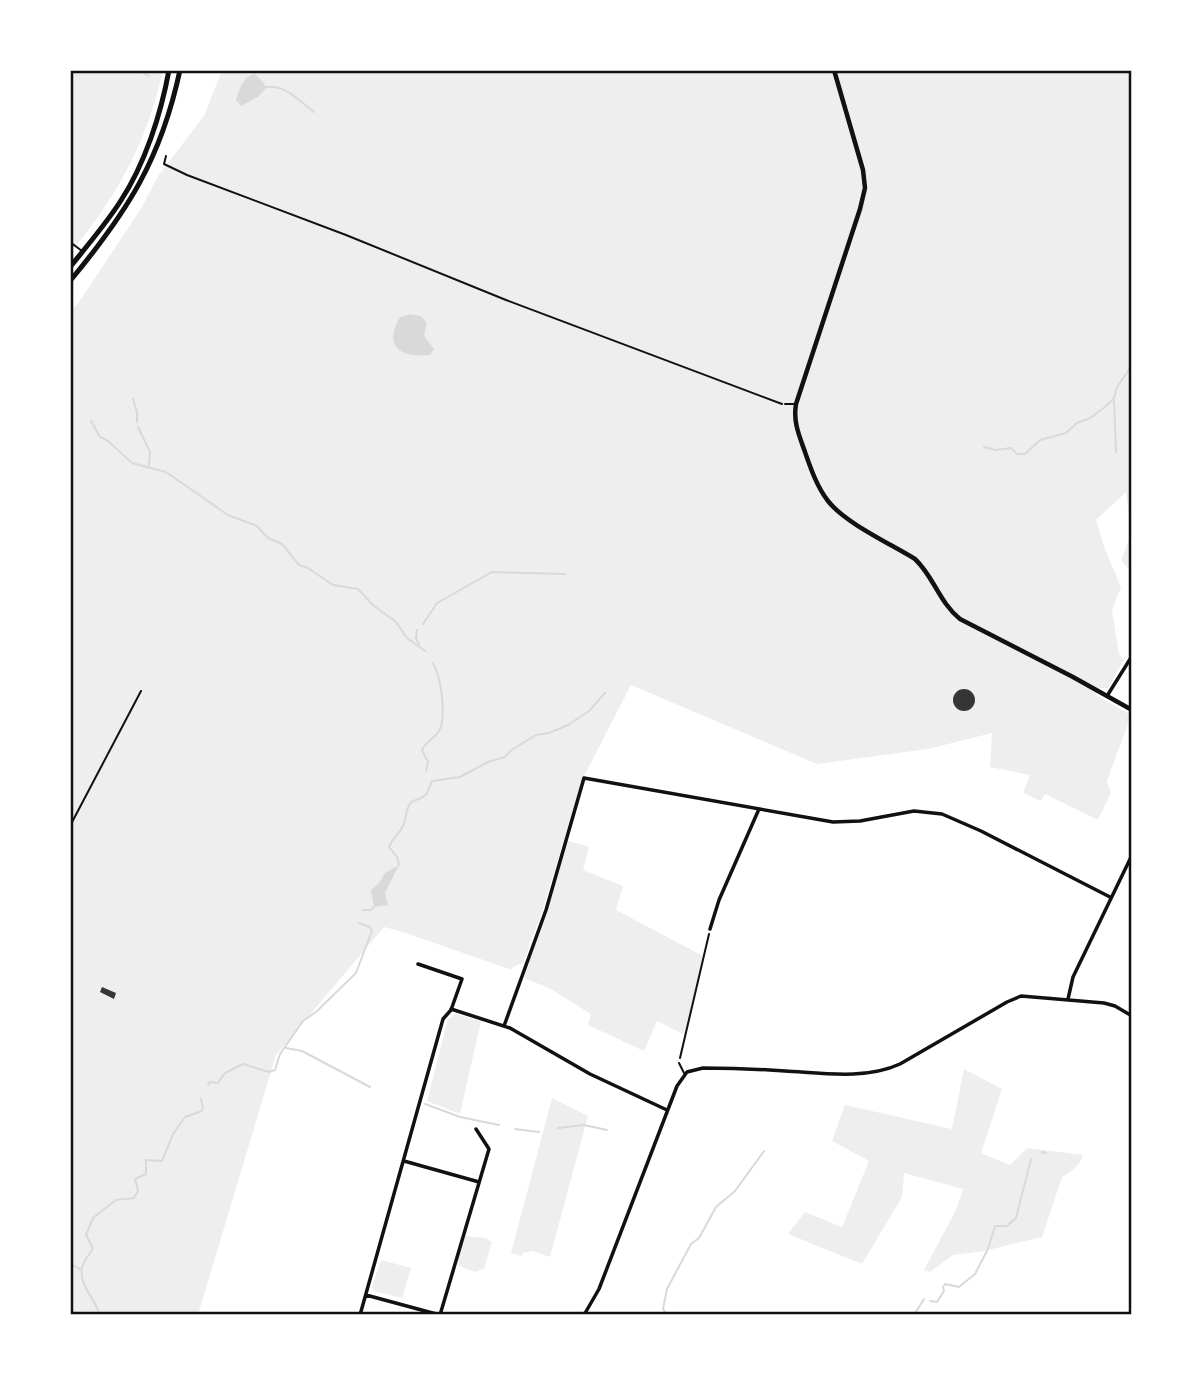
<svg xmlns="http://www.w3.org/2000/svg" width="1202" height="1385" font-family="Manrope,sans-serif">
  <rect width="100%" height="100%" fill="#fff"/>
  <path fill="#eee" d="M70,70H163C147,142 117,197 70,253Z
    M222,70H1132V573L1121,560L1131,535L1126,492L1096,520L1104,547L1121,587L1112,610L1119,654L1124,660L1108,688H1100L1096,695L1131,715L1107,781L1111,793L1098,820L1045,794L1041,801L1023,793L1030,775L990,767L992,733L928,749L817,764L631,685L581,782L543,909L523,963L513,967L512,970L400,931L384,927L276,1055L198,1315H70V312L79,302L142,207L158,176L204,116Z
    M566,840L589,847L583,870L623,886L616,910L703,956L685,1035L657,1021L644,1051L588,1025L591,1014L549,988L524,978L547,910Z
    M456,1014L481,1021L460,1114L427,1101L448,1019Z
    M964,1069L1002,1089L981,1153L1010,1165L1027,1148L1083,1155C1079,1166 1072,1171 1062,1177L1042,1237L984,1251L953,1255L930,1272L924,1270L956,1210L963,1189L904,1173L902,1197L862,1264L788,1234L805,1212L842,1227L869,1161L832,1141L845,1105L952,1129Z
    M552,1098L588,1116L550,1257L533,1251L523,1253L521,1256L511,1253Z
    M465,1236L485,1238L492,1242L484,1269L475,1272L459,1266L458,1260Z
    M381,1260L411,1268L402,1298L374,1291L372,1287Z"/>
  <path fill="#d9d9d9" d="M255,74L264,83L266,88L258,97L241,106L236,100C239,90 243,76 255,74Z
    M410,314L421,316L427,323L424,336L434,349L430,355C402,358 382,347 400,317Z
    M399,865L385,893L388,905L374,907L371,890L380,882L385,873Z"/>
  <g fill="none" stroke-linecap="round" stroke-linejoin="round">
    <path stroke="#d9d9d9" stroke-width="2" d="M139,70L149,76
      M265,87C286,84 299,101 314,112
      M133,399L137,412V422
      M1114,400L1116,452
      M91,421L100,437L108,441L132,463L166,472L228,515L257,526L268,538L282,544L299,565L308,568L333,585L358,589L373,605L396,622L407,638L425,651
      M138,427L150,452L149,465
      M984,447L996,450L1011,448L1017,454H1025L1040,440L1066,433L1077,423L1090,418L1105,407L1114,398L1117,387L1132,365
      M423,624L437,603L492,572L565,574
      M417,630L416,638L419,645
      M426,771L428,762L422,750C426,741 436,738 440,729C446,715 441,676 433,663
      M399,865L397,857L389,847C392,839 399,834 403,826C407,818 405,810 411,802C428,795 425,798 432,781L460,777L488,762L505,757L510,751L536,735L549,733L568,725L589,711L605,693
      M363,910H371L374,907
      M286,1048L302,1051L370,1087
      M208,1085L210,1082L218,1083L225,1073L243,1064L269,1072L275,1070L280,1054L303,1021L316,1012L356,973L372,931L370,927L359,923
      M425,1104L460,1117L499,1125
      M558,1128L584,1125L607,1130
      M515,1129L539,1132
      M1042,1152L1046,1153
      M70,1263L81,1270
      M930,1301L937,1302L944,1291L943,1287L945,1284L959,1287L975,1274L988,1249L995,1226H1007L1016,1218L1031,1159
      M100,1315C95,1299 79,1285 82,1268C83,1260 90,1255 93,1248L86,1235L93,1218L116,1200L134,1198L138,1191L135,1179L146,1174V1160L162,1161L173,1134L185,1117L202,1111L203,1108L201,1099
      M667,1315L663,1309L667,1289L691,1244L699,1238L716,1207L735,1191L764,1151
      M914,1315L924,1299"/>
  </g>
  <path fill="#353535" d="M953 700a11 11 0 1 1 22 0a11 11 0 1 1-22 0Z
    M102,987L116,993L114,999L100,992Z"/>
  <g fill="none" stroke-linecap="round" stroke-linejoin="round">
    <path stroke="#111" stroke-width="2" d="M166,156L164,164L187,175L346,235L506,300L782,404
      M70,826L141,691
      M680,1058L709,934"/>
    <path stroke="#111" stroke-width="2" d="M70,242L82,251
      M785,404H794
      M679,1063L684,1073"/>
    <path stroke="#111" stroke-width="3.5" d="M1107,696L1132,656
      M710,929L719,900L759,809
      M1068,999L1073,977L1132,855
      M451,1009L510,1028L590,1074L667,1110
      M504,1026L546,910L584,778L833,822L860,821L914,811L942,814L981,831L1110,897
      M404,1161L479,1182
      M366,1295L440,1315
      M360,1315L443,1019L451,1010L462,979L418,964
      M440,1315L489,1149L476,1129
      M584,1315L599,1289L677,1086L687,1072L703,1068C731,1068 758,1069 785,1071C822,1073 865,1080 900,1064L1007,1002L1021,996L1104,1003L1115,1006L1132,1016"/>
    <path stroke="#111" stroke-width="4.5" d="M834,70L863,170L865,188L860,209L796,404C793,422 799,435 805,452C811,469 817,487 828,501C845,523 891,544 915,559C934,577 939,602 960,619L1073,677L1132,710"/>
    <path stroke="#111" stroke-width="5" d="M70,267C87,246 105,225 120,202C145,164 161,114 169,70
      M70,281C128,211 161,159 180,70"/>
  </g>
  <rect width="1202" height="1385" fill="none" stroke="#ffffff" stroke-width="144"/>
  <rect x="72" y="72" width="1058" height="1241" fill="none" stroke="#111" stroke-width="2.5"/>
</svg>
